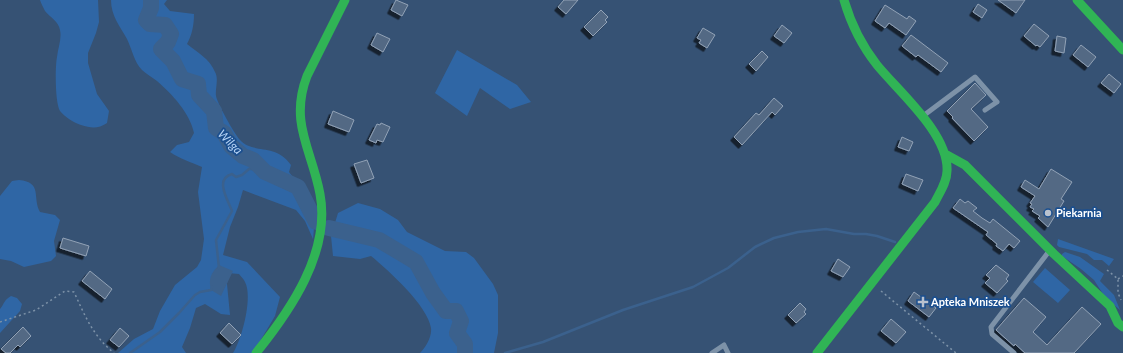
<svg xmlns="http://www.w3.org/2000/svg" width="1123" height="353" font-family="Lato,sans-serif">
  <defs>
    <filter id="shadow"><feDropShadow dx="-3.5" dy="3.5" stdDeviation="0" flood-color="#0009"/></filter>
  </defs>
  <rect width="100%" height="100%" fill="#365274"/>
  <path fill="#2f66a5" d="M40,0H98L99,22L96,33L88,53V63L97,94L109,111L107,123C98,129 91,128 81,125C74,123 65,117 60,111C55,103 55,67 57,57C58,48 62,38 60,30C59,22 50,17 45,11C43,7 41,3 40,0Z
    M111,0H167L164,4L170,11L194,14C194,25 192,35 187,44C197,52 210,59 215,72C219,79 215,88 216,96C218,105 234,133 240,140C254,155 275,142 291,165L289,172C293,178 296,178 301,182C316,195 315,222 313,239L305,221L296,210L243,190L238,207L230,227L223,255L247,262L280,297L275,316L253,353H233C242,339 253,297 245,282C244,279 241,277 239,274L228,273L227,284L230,315L221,314L205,304L196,308L190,328L182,347L186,353H118L134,339L153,329L160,311L175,285L197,267L201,260L204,239L198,192L202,167C191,162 180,159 170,152L177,145L189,142L194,133C190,113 172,94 157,81C152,77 146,74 142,70C134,62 132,49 127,39C120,26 111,16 111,0Z
    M457,50L517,85L531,102L510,109L480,88L467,116L435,93Z
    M19,180C43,182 32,198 40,212L55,215L60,220L54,241L56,256L51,261L24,267L11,261L0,259V196L12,181Z
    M358,203L380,209L398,220L407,232L445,251L466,252L474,258L493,284L498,295V333L494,353H420C426,347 432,337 431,328C428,306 388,270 371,256L360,259L333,256L331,236L338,213Z
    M1058,239L1114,259L1109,266L1102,260H1094L1087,254L1059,247L1057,245Z
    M1065,252L1080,257L1104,274L1100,281L1114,295L1120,310L1105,297L1094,280L1081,269L1062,256V254Z
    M1045,268L1070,290L1058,303L1033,282Z
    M11,296L17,298L22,304L20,311L0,333V309C5,303 3,301 11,296Z"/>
  <path fill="#3b618d" d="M219,265L233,271L221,296L211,290C208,279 211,273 219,265Z"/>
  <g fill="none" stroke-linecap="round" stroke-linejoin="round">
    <path stroke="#3b618d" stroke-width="2.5" d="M219,268L216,240L232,211C228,200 214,179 232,174L236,177L242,175L249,169H261
      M130,353L160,332L179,313L195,295L200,292L211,290L212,287
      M505,353L543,342L623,310L693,287L728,268L755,247L774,238L798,232L826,229L854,234H866L877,236L895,242"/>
    <path stroke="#3b618d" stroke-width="16" d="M151,0V8L146,20L150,24L165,25L171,34L168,42L161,49L173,61L182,79L198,84L199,95L214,111L216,128L224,133L231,146L243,156L253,160L265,172L298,187L316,222
      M329,228L379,240L416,262L433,293L446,311H456L461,321L457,333L465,344V353"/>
  </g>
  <path fill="#526984" stroke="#92a2b6" filter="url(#shadow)" d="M396,0L408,5L402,16L391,10Z
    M564,0H578L566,14L558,7Z
    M998,0H1025L1016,13Z
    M978,4L987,10L982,18L973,12Z
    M885,5L907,19L909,16L916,21L906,35L889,23L885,28L875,21Z
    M601,10L608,17L605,20L607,22L593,36L584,27Z
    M1034,24L1049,36L1040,47L1037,45L1036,46L1024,36Z
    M782,25L792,33L784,43L774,36Z
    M703,28L715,35L707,48L699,43L701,40L697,38Z
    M377,33L390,39L383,52L371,45Z
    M911,35L948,63L941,72L918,55L916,57L902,46Z
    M1057,36L1066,38L1064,53L1055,51Z
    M1081,45L1096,57L1088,67L1073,55Z
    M762,51L768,57L756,71L749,64Z
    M1109,74L1121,84L1114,93L1101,83Z
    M975,83L986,95L971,109L988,127L974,141L952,118L953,117L947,111Z
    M774,98L783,106L775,115L772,112L742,145L734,137L756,113L759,115Z
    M333,111L354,120L349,132L328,124Z
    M381,123L390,127L383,142L377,140L376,143L369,140L377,124L380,125Z
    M902,137L913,142L909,151L898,147Z
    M367,160L374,178L361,183L354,164Z
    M1051,169L1072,182L1061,199L1064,201L1048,227L1038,218L1040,216L1032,211L1034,209L1030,207L1032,204L1030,203L1035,196L1021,187L1025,180L1039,189Z
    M906,174L923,180L918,191L902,184Z
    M960,199L965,203L968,201L977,208L973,211L982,218L990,223L993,219L1020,241L1014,248L1009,244L1003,251L996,246L997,244L986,235L988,232L953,208Z
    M63,238L89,246L86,256L60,248Z
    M838,259L850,267L843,277L831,271Z
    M996,265L1009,275L1006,279L1008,281L997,293L985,283L990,278L986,275Z
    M90,271L112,289L105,299L82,281Z
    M914,292L936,308L929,317L908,301Z
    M1024,298L1046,317L1033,332L1047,345L1082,307L1101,324L1074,353H1025L1015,344L1014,346L996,330Z
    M800,303L806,309L804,312L806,314L796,323L788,315Z
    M891,319L906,332L896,343L881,331Z
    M229,323L241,335L232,344L220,333Z
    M23,327L31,336L20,347L18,345L10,353H6L1,349Z
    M120,328L129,336L119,347L110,340Z"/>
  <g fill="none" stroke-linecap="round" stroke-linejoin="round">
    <path stroke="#7d92a8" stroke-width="1.5" stroke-dasharray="2 3" stroke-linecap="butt" d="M1107,270L1118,279V293L1121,300
      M1118,279L1123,276
      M881,291L956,353
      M0,322L36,310L65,291L74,292C85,316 93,336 114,353"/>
    <path stroke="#7d92a8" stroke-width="5" d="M923,116L975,77L997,102L985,110
      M712,353L724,345L728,353
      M1014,353L992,334L991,327L1050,250"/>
    <path stroke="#30b455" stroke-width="9" d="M1077,0L1123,50
      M945,154L965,165L1054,254L1110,306L1118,323L1123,327
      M256,353C290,311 331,252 320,194C312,150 289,123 307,76L345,0
      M817,353L935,202C940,192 947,182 947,171C949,134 899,92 877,65C862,46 851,24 844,0"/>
  </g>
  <g fill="#b9c2ce" stroke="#1b4f8f" stroke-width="1.5">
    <circle cx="1048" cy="213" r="4"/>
    <path d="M921 296h4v4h4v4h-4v4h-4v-4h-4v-4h4z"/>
  </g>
  <g text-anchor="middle" stroke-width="3.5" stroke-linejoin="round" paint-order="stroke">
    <g font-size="11" font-weight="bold" fill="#fff" stroke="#1b4f8f" text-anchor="start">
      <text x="1056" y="217">Piekarnia</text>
      <text x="931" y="306">Apteka Mniszek</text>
    </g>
    <g font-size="12" font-style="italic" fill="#b5d3f5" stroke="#1b4f8f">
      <text transform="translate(230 142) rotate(45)" y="4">Wilga</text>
    </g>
  </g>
</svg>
